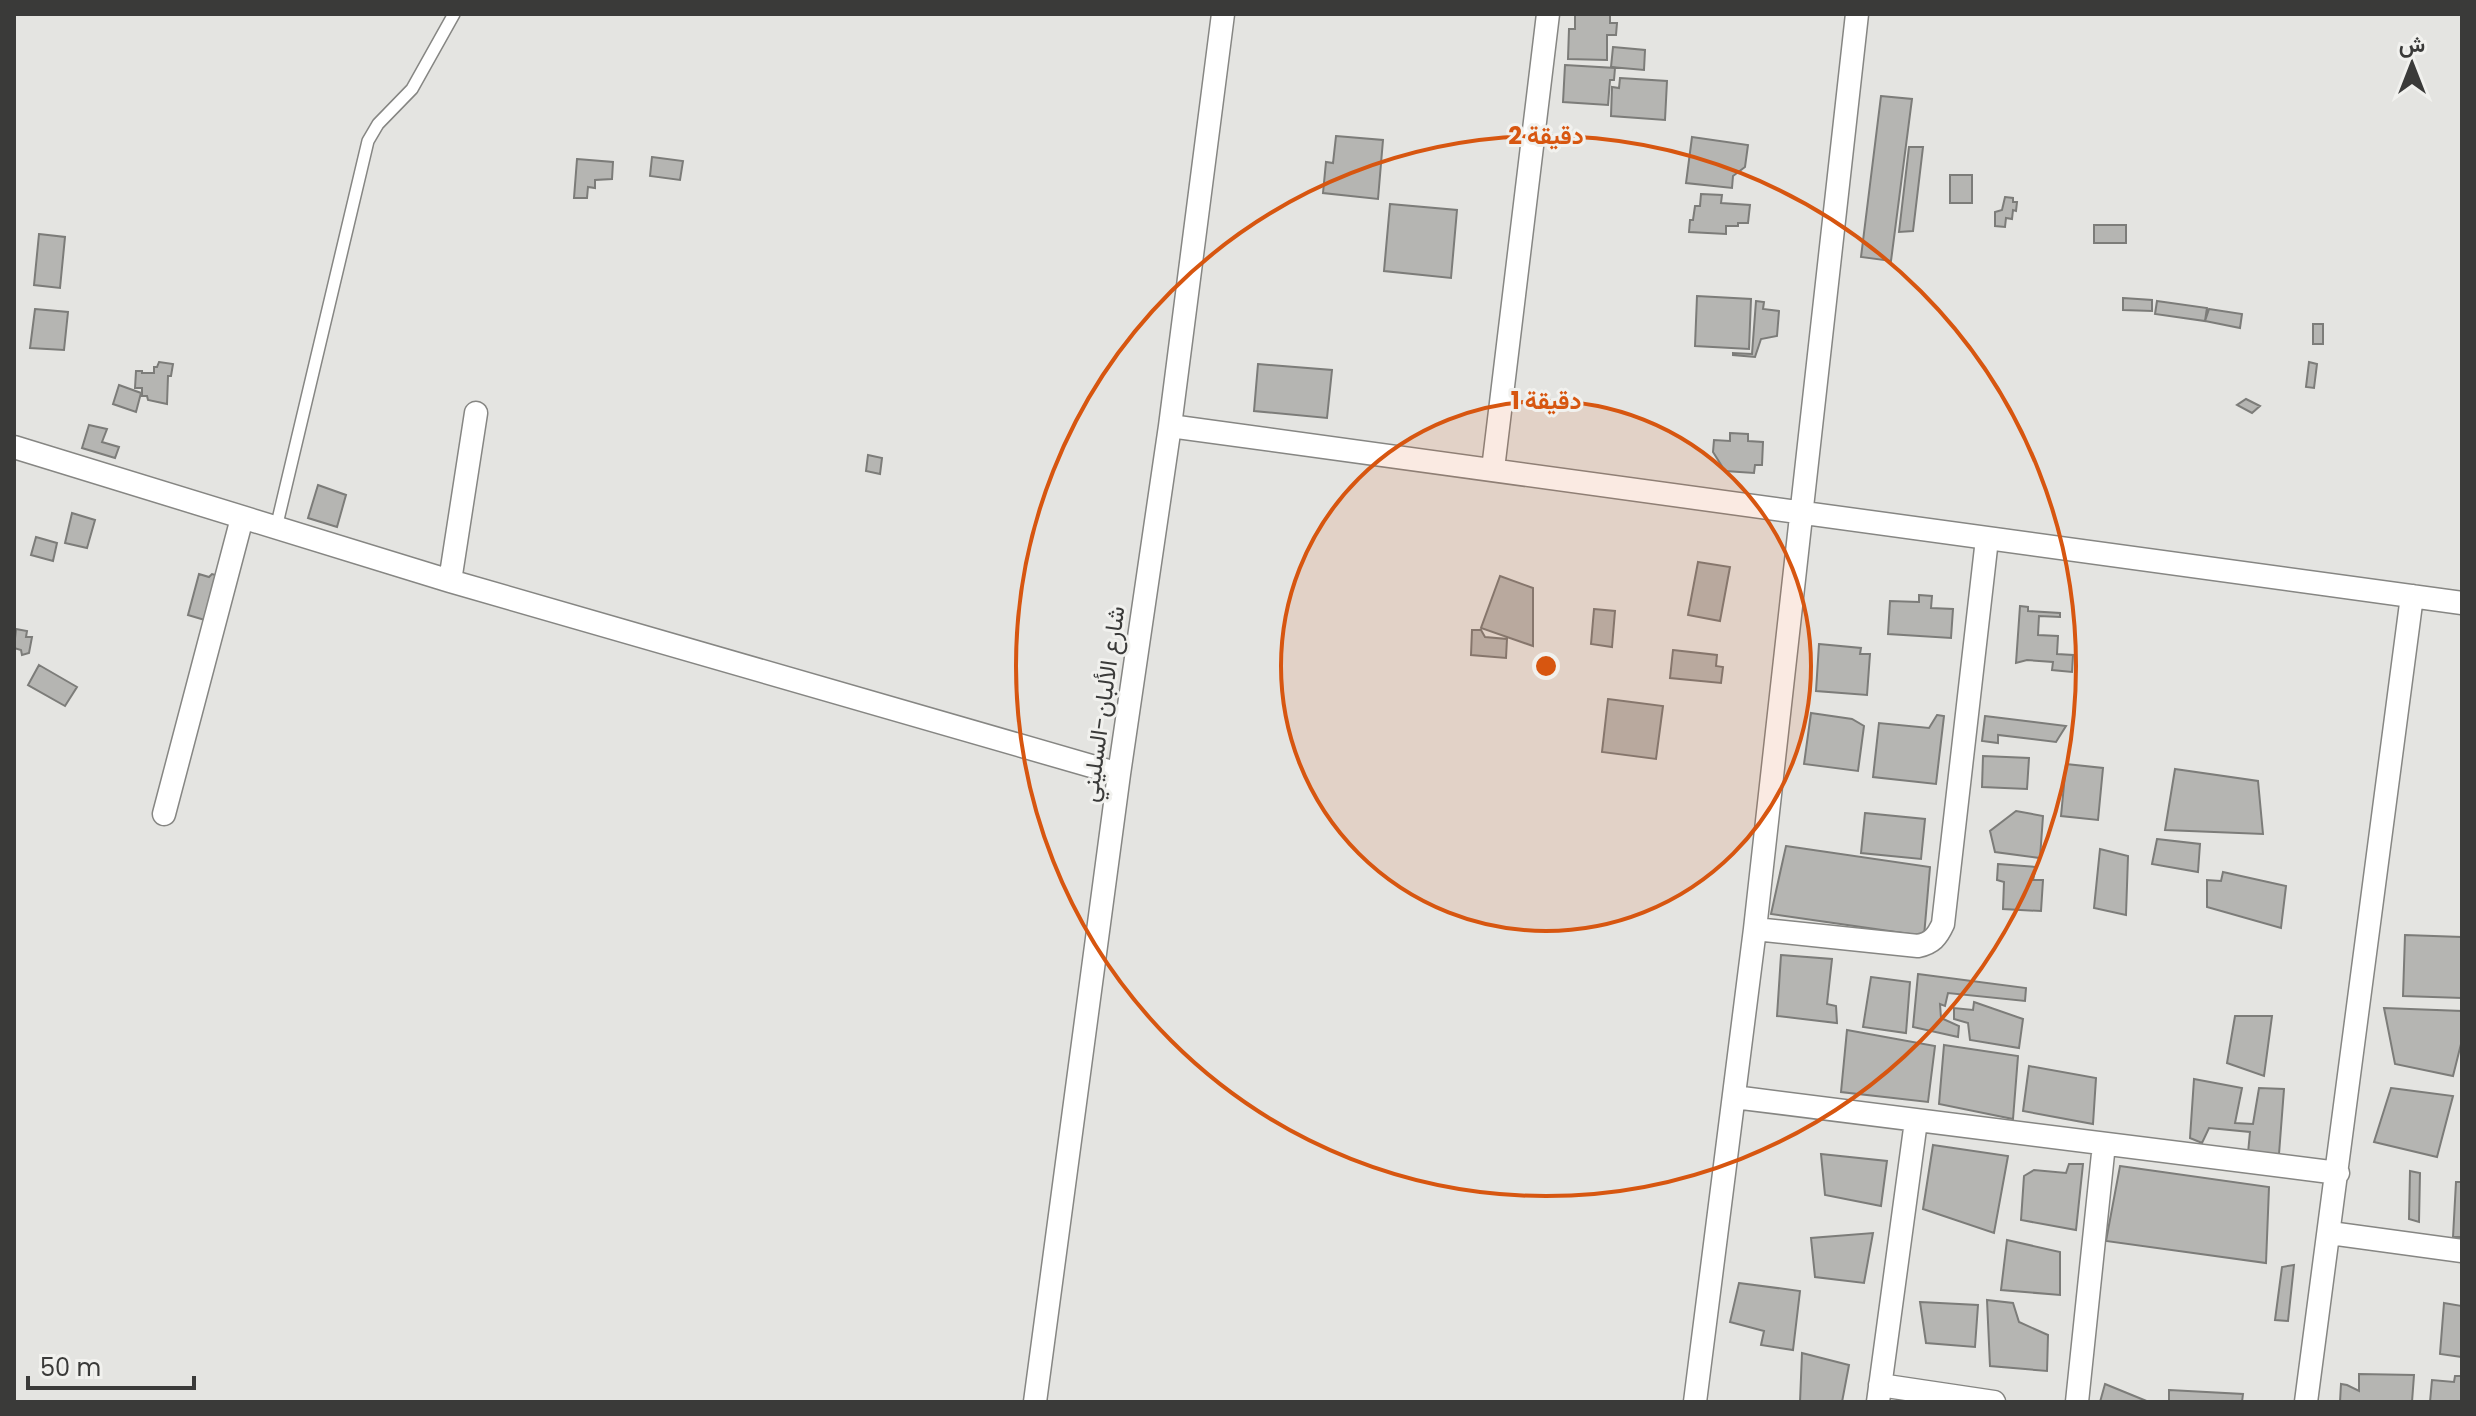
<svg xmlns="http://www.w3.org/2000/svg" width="2476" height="1416" font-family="Poppins,Vazirmatn,sans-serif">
  <rect width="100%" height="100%" fill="#e4e4e1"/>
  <path fill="#b5b5b2" stroke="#7c7c79" stroke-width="2" d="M1575,14H1610V23H1617L1616,35H1607V60L1568,59L1569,29H1575Z
    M1613,47L1645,50L1644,70L1611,67Z
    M1565,65L1615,68L1614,80H1610L1608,105L1563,102Z
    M1620,78L1667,81L1665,120L1611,116L1612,87L1619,88Z
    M1881,96L1912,99L1891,261L1861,257Z
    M1336,136L1383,140L1378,199L1323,193L1326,162L1333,163Z
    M1692,137L1748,145L1745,167L1733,176L1732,188L1686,183Z
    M1909,147H1923L1913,231L1899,232Z
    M652,157L683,161L680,180L650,176Z
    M577,159L613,162L612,179L595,180V188L588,187L587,198H574Z
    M1950,175H1972V203H1950Z
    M1701,194L1722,195L1721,203L1750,205L1748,223H1738V226H1726V234L1689,232L1690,220H1693L1695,206H1700Z
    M2005,197L2013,198V202H2017L2016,211L2013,210L2012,219L2006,218L2005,227L1995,226V212L2002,210Z
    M1390,204L1457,210L1451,278L1384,271Z
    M2094,225H2126V243H2094Z
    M39,234L65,237L60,288L34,285Z
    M1697,296L1751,299L1749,349L1695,346Z
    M2123,298L2152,300V311L2123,310Z
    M1756,301L1764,302L1763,309L1779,311L1777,336L1761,339L1755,357L1733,355V353L1752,354Z
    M2157,301L2207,308L2205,321L2155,314Z
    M35,309L68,312L64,350L30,348Z
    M2209,309L2242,314L2240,328L2205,321Z
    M2313,324H2323V344H2313Z
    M159,362L173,364L171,376H168L167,404L148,400L147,396H142V388H135L136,371H142V373H154V367H157Z
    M2309,362L2317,364L2314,388L2306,387Z
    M1258,364L1332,370L1327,418L1254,411Z
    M119,385L141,393L136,412L113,404Z
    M2246,399L2260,406L2252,413L2237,405Z
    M89,425L107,429L102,442L119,447L115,458L82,448Z
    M1730,433L1748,434V441L1763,442L1762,465H1755L1754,473L1725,471L1713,452L1714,440L1730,441Z
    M868,455L882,458L880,474L866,471Z
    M318,485L346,495L337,527L308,518Z
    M72,513L95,520L87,548L65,543Z
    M36,537L57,543L53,561L31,555Z
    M1698,562L1730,567L1720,621L1688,615Z
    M199,574L209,577L212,574L219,576L208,621L188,615Z
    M1500,576L1533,588V646L1481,628Z
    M1919,595L1932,596L1931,608L1953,609L1951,638L1888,634L1890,601L1919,602Z
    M2020,606L2028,607V611L2060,613V617L2039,616L2038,635L2058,636L2057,654L2073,655L2072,672L2052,670L2053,662L2027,660L2016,663Z
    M1594,609L1615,611L1612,647L1591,644Z
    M16,629L27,631L26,637H32L29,653L22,655L21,650L14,648Z
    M1472,630H1481L1485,637L1507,639L1506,658L1471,655Z
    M1819,644L1861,648L1860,654H1870L1867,695L1816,691Z
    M1673,650L1717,655L1716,666L1723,667L1721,683L1670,678Z
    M39,665L77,687L65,706L28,685Z
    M1608,699L1663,706L1656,759L1602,752Z
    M1811,713L1852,719L1864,726L1858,771L1804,764Z
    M1937,715L1944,716L1936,784L1873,777L1879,723L1929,728Z
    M1985,716L2066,726L2056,742L1998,735V743L1982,741Z
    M1983,756L2029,758L2027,789L1982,787Z
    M2066,764L2103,768L2098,820L2061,816Z
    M2175,769L2258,781L2263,834L2165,830Z
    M2016,811L2043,816L2040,858L1995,852L1990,831Z
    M1865,813L1925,819L1921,859L1861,853Z
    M2157,839L2200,844L2198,872L2152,864Z
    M1786,846L1930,867L1924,936L1771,914Z
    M2100,849L2128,856L2126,915L2094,908Z
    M1998,864L2036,867L2033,880H2043L2041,911L2003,909L2004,882L1997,880Z
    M2223,872L2286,886L2281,928L2207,907V880L2221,881Z
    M2405,935L2462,937V998L2403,996Z
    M1781,955L1832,959L1827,1004L1836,1006L1837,1023L1777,1016Z
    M1918,974L2026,988L2025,1001L1948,993L1945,1006L1940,1004L1941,1018L1959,1026L1958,1037L1913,1027Z
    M1871,977L1910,982L1906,1033L1863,1027Z
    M1974,1002L2023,1019L2019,1048L1970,1040L1968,1023L1954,1019V1008L1973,1010Z
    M2384,1008L2462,1011V1040L2453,1076L2395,1064Z
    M2235,1016H2272L2264,1076L2227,1063Z
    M1847,1030L1935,1046L1928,1102L1841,1092Z
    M1944,1045L2018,1056L2013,1119L1939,1104Z
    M2029,1066L2096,1078L2093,1124L2023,1111Z
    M2194,1079L2242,1088L2235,1123L2253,1124L2259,1088L2284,1089L2279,1154L2248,1153L2250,1132L2209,1128L2202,1143L2190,1138Z
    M2391,1088L2453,1096L2437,1157L2374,1142Z
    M1933,1145L2008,1156L1994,1233L1923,1209Z
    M1821,1154L1887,1161L1881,1206L1825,1195Z
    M2069,1164H2083L2076,1230L2021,1220L2024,1176L2034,1170L2066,1173Z
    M2120,1166L2269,1187L2266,1263L2106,1241Z
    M2410,1171L2420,1173L2419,1222L2409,1219Z
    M2456,1182H2462V1237H2453Z
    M1873,1233L1864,1283L1815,1277L1811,1238Z
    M2007,1240L2060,1252V1295L2001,1290Z
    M2294,1265L2288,1321L2275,1320L2282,1267Z
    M1739,1283L1800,1291L1793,1350L1761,1345L1764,1331L1730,1322Z
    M1987,1300L2013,1303L2019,1322L2048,1335L2047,1371L1990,1366Z
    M1920,1302L1978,1305L1975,1347L1926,1343Z
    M2444,1303L2462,1306V1357L2440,1354Z
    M1802,1353L1849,1365L1842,1402H1800Z
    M2359,1374L2414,1375L2412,1402H2340L2341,1384L2347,1385L2359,1391Z
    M2455,1376H2462V1402H2430L2432,1380L2454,1382Z
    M2105,1384L2149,1402H2100Z
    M2169,1390L2243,1394L2242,1402H2169Z"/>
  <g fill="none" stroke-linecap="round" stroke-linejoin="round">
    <defs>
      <path id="service" d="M276,528L368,141L378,124L412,89L454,14"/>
      <path id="minor" d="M1170,426L2462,603
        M14,447L450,581L1119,774
        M1493,469L1548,14
        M450,581L476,413
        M164,814L242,518
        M1755,929L1918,946C1932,943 1937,937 1943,924L1987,539
        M1734,1097L2338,1173
        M2330,1233L2462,1251
        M1880,1385L1994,1402
        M1035,1402L1119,774L1170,426L1223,14
        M1695,1402L1755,929L1857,14
        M1878,1402L1916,1121
        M2077,1402L2104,1144
        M2306,1402L2412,596"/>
    </defs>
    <use href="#service" stroke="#868683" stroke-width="14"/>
    <use href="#minor" stroke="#868683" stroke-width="25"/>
    <use href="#service" stroke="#fff" stroke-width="11"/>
    <use href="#minor" stroke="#fff" stroke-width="22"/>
  </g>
  <circle cx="1546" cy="666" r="265" fill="#d75610" fill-opacity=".12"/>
  <g fill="none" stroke="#d75610" stroke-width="4">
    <circle cx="1546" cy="666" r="265"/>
    <circle cx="1546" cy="666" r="530"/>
  </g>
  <g text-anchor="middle" stroke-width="6" stroke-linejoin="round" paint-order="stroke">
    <g font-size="24" fill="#3a3a39" stroke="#f1f1ee">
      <text transform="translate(1103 704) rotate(-82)" y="8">شارع الألبان-السليني</text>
    </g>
  </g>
  <circle cx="1546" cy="666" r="12" fill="#d75610" stroke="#f1f1ee" stroke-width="4"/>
  <g font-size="24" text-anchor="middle" font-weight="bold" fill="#d75610" stroke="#f1f1ee" stroke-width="6" stroke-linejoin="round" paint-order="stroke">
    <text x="1546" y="144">2 دقيقة</text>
    <text x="1546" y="409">1 دقيقة</text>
  </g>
  <rect width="2476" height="1416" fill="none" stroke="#3a3a39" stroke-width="32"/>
  <g transform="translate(2412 64)" stroke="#f1f1ee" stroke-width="6" paint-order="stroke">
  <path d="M0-6L14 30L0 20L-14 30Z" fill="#3a3a39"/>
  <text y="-12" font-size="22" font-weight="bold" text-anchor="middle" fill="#3a3a39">ش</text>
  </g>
  <path d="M28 1376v12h166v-12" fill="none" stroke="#3a3a39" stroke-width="4"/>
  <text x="40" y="1376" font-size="24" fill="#3a3a39" stroke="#f1f1ee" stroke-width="6" paint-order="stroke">50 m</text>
</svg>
